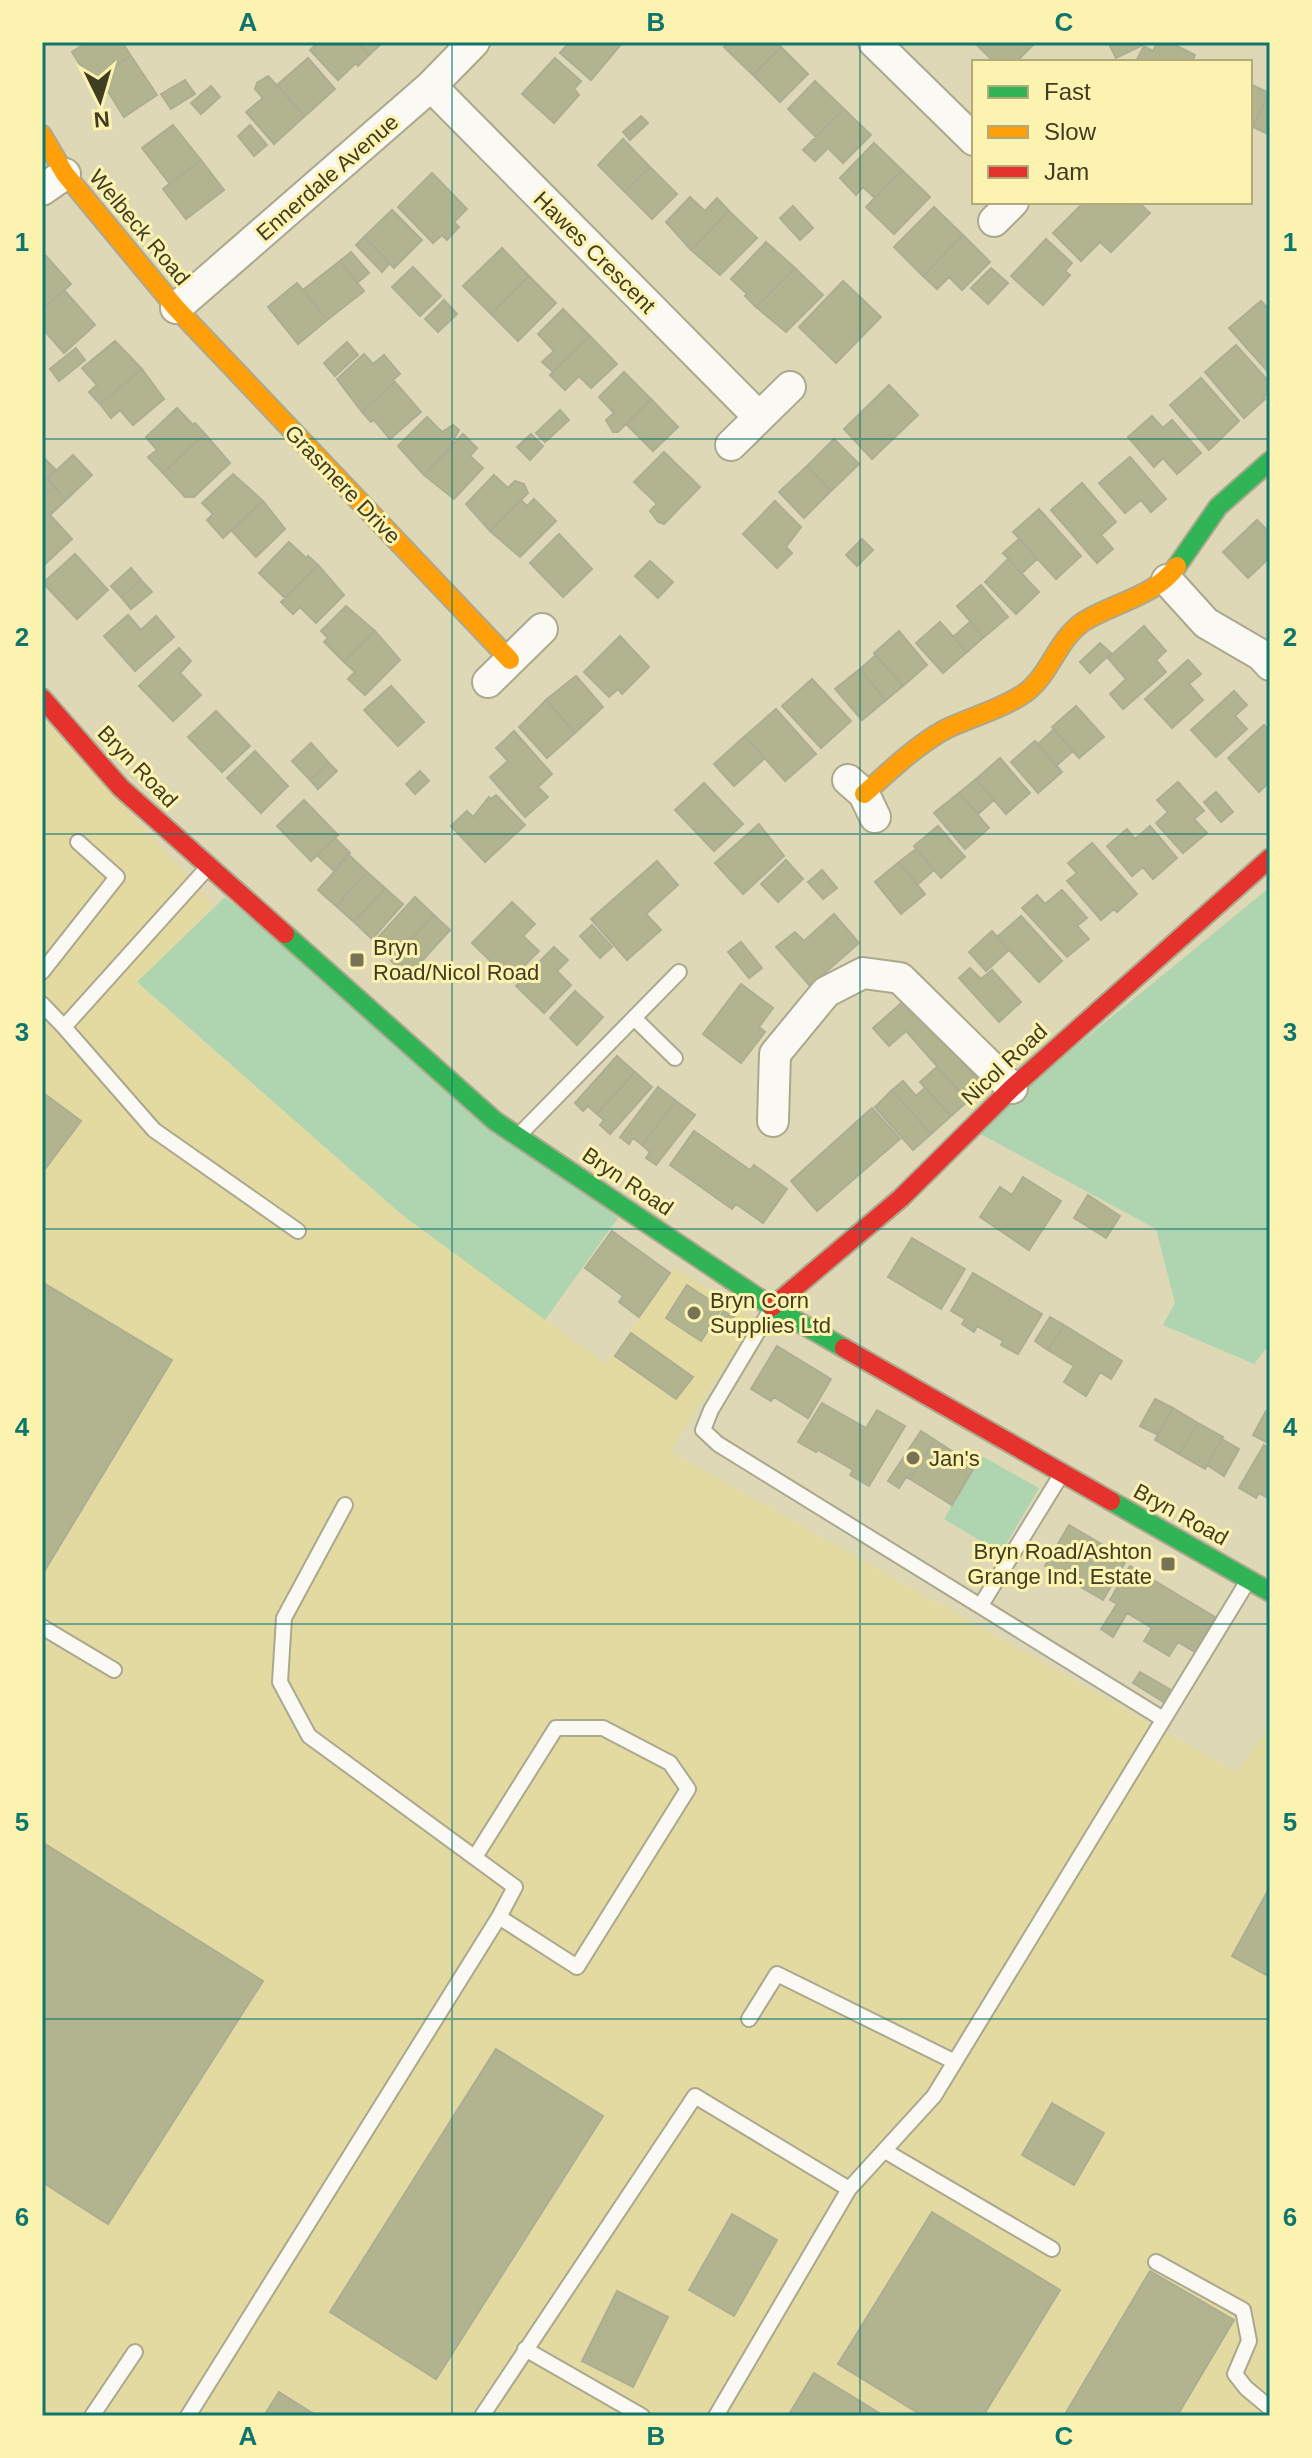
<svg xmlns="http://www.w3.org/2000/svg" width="1312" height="2458" font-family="Arial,sans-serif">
  <rect width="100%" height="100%" fill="#ded8b6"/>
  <path fill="#e3daa2" d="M42,716L214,906L137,983L403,1216L606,1364L676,1268L755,1319L670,1451L1236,1772L1270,1728V2416H42Z"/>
  <path fill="#afd5b0" d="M1270,887V1344L1254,1364L1163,1325L1175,1303L1156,1229L977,1132L1019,1093Z
    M225,897L618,1218L545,1320L401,1214L137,982Z
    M980,1455L1039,1488L1001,1553L944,1519Z"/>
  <path fill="#b2b490" stroke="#acad92" stroke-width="2" d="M87,42H122L131,56L91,82L72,52Z
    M319,42H356L369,55L358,66L356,63L338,80L310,50Z
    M356,42H383L369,55Z
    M570,42H623L591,80L560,53Z
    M730,42H776L781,47L753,75L724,47Z
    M974,42H1032L1034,44L1016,62H994Z
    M1114,42H1143L1145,44L1116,58L1109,44Z
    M1158,42H1169L1195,55L1192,62H1144L1137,59L1144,46L1153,51Z
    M781,47L808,74L780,102L753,75Z
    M131,56L157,95L124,117L99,77Z
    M308,58L335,89L305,116L277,85Z
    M555,58L581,81L574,89L579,95L554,123L522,94Z
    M268,76L305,116L274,144L246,112L263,98L255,89L257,83Z
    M185,80L195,94L171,109L161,94Z
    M815,81L844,109L816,137L788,109Z
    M1250,84L1269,93L1253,127L1250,125Z
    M211,86L220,97L201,114L191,103Z
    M1269,93L1270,94V135L1253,127Z
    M844,109L871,135L843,163L828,148L815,161L803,150Z
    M641,116L648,123L630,140L623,132Z
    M173,125L201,160L170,184L142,148Z
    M250,125L267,145L254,156L238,136Z
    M623,139L650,167L625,192L598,165Z
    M874,143L902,170L875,198L863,187L856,195L840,178Z
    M201,160L224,190L186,219L163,189Z
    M650,167L677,194L652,219L625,192Z
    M902,170L930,197L894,234L866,207Z
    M432,173L467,209L454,222L459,227L447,240L442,235L433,243L398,207Z
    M690,197L705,211L717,198L729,211L691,250L666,222Z
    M1084,202H1131L1134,205L1138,202L1150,213L1111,252L1100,242L1081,261L1053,233Z
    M793,206L813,228L800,240L780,218Z
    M934,207L963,235L923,276L894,247Z
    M392,210L422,240L394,268L364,237Z
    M729,211L757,238L720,275L691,250Z
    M963,235L990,262L962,290L949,277L937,289L923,276Z
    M364,237L390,263L382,272L356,245Z
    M1046,239L1072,263L1065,271L1070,275L1043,305L1011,276Z
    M766,242L795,268L756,307L745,296L747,294L731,279Z
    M502,248L529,276L491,314L463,286Z
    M351,252L369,273L357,283L340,261Z
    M46,256L71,284L42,310V260Z
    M340,261L364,291L327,320L303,290Z
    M413,267L441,296L420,316L392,287Z
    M795,268L823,295L786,332L756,307Z
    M991,268L1008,283L988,304L971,288Z
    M529,276L556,303L518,341L491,314Z
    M843,281L881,317L836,363L799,327Z
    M297,283L327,320L298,344L268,307Z
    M64,290L95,325L64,353L42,328V310Z
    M444,300L457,314L438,332L425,319Z
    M1261,301L1270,311L1269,373L1229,328Z
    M563,309L590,336L553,372L542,362L554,351L538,334Z
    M590,336L617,364L591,388L579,376L565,390L550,375Z
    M115,341L142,369L100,404L89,392L97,385L82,368Z
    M347,342L358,355L335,376L324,363Z
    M1236,345L1270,383V391L1263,398L1265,399L1244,418L1205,372Z
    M76,348L85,360L59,381L50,369Z
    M364,354L373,364L384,355L400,374L393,380L395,382L362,412L337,379Z
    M142,369L164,399L133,425L120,410L111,418L100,404Z
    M624,372L651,399L618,432H613L606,420L614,413L599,397Z
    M1201,378L1239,421L1209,450L1170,405Z
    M395,382L421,412L390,439L374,420L371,422L362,412Z
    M889,385L918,415L872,459L844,429Z
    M651,399L678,427L653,451L626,424Z
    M177,408L193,425L195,423L205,434L163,473L148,457L157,450L146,437Z
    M560,410L569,420L545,442L536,433Z
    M1152,416L1163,428L1172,420L1201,453L1177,474L1163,458L1154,467L1128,437Z
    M427,417L442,432L453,425L459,430L453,441L455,442L424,475L398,446Z
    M205,434L230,463L194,497H185L163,473Z
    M463,434L477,448L470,456L483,468L454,499L424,475Z
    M531,434L543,446L530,460L517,447Z
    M834,439L859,464L831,491L807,466Z
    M664,452L700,487L664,524L658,522L650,511L657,504L634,482Z
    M73,455L92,475L66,500L47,479Z
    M1130,457L1166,499L1151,512L1141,500L1125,513L1099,483Z
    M45,459L56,470L47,479L54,486L42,498V462Z
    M807,466L831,491L804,518L779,492Z
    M233,474L263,501L223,538L207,520L213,514L202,503Z
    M494,475L508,488L515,481L524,484L528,493L490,531L466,504Z
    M1082,483L1116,522L1101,535L1113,549L1097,563L1051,510Z
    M54,486L66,500L50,515L72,539L42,567V498Z
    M534,499L556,521L520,557L490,531L521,500L527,506Z
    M263,501L285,529L256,557L231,530Z
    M775,501L801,527L786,547L792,553L777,568L743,534Z
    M1039,509L1081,556L1056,579L1013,532Z
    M1257,520L1270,533V557L1248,578L1223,552Z
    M559,534L592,569L563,597L530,563Z
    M862,539L873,550L857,566L846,555Z
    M1019,539L1037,559L1022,573L1003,553Z
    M289,542L306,558L308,556L318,565L285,598L259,573Z
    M75,554L108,590L77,619L43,583Z
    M1008,559L1039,592L1016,614L985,582Z
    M650,561L673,582L658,598L635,576Z
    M318,565L344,595L316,623L300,607L293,614L281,602Z
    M131,568L141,580L121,597L111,586Z
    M141,580L152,592L131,609L121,597Z
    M981,585L1008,617L984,637L957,606Z
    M346,606L375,631L344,662L324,642L328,638L321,631Z
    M128,615L141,630L156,616L174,637L135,671L104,636Z
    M940,622L967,652L943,673L916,643Z
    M970,622L984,637L967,652L953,637Z
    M1144,626L1166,651L1156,660L1166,672L1123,709L1110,694L1126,679L1108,658Z
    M375,631L400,660L365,695L348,679L355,672L344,662Z
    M899,631L927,665L903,686L874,653Z
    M620,636L649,667L622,694L618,689L609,697L584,672Z
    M1100,643L1111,653L1090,673L1080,662Z
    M179,648L191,661L180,673L201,695L173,721L139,686Z
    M876,655L903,686L886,700L860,669Z
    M1188,660L1201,674L1189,684L1203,700L1172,728L1145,699Z
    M860,669L886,700L862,720L835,689Z
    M576,676L603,707L575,733L546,700Z
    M812,679L851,721L821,748L782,706Z
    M391,686L424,722L398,746L364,710Z
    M1234,691L1247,705L1235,716L1247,729L1216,757L1191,730Z
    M546,700L575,733L547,758L519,727Z
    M1076,706L1104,737L1079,758L1052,727Z
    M776,709L816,754L785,781L745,736Z
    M216,711L250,746L222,772L188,737Z
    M1264,725L1270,732V781L1259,792L1228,758Z
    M1054,729L1073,751L1056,766L1038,744Z
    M514,731L552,774L538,787L548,797L525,817L490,777L508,761L496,748Z
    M745,736L765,758L734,786L714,764Z
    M1035,741L1062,772L1038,793L1011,762Z
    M311,743L329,763L310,780L292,761Z
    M255,751L288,786L261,813L227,778Z
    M1000,758L1030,793L1006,814L976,779Z
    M329,763L337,771L318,789L310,780Z
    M420,771L429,781L415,794L406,784Z
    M976,779L994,800L978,814L959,793Z
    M1178,782L1204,811L1194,819L1207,833L1183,853L1156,823L1168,812L1157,800Z
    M704,783L743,824L714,851L675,810Z
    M1216,792L1233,812L1221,822L1204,802Z
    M959,793L989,828L965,849L934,813Z
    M496,795L525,825L485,862L451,826L467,811L473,817L489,797L491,799Z
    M304,800L338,835L311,861L277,826Z
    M759,824L784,856L743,894L715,863Z
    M938,826L965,857L941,878L914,846Z
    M1150,826L1177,858L1153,879L1143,867L1132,876L1107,846L1127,829L1135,839Z
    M335,838L350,853L333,870L317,855Z
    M1092,843L1137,894L1117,912L1114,909L1101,920L1067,881L1077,873L1068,863Z
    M916,849L934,870L917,885L899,862Z
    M349,855L367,872L336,906L318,890Z
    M786,860L803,879L778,902L761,884Z
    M657,861L678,885L646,914L661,930L627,960L591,919Z
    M899,862L925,894L901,914L875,882Z
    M822,870L837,888L823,899L808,882Z
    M367,872L385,888L354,922L336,906Z
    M385,888L403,904L372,939L354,922Z
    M1062,890L1087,918L1077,926L1089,939L1067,957L1022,908L1037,895L1045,904Z
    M415,897L434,915L394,958L381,946L379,949L373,943Z
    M512,902L535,924L523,936L539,951L510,980L472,943Z
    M834,914L859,943L810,986L776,947L795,932L804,941Z
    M434,915L450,930L411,973L400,963L397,966L391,961Z
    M1021,916L1062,961L1039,982L997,937Z
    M592,925L612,947L600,958L580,936Z
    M992,931L1009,950L986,971L969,952Z
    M741,942L762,968L749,978L728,952Z
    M554,947L568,960L557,971L571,985L544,1013L516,986Z
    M970,968L981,979L992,970L1021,1002L999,1022L959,978Z
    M741,984L773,1008L759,1027L765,1032L741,1063L703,1034Z
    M575,991L603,1017L577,1045L550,1018Z
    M906,999L984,1087L968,1101L906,1031L889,1046L873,1028Z
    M617,1056L635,1072L597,1114L588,1106L583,1111L575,1103Z
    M937,1067L968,1101L951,1116L920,1082Z
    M635,1072L652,1087L610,1134L600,1125L604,1120L597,1114Z
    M903,1081L916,1096L925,1088L951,1116L931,1134L892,1090Z
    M658,1087L676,1101L642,1145L633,1138L629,1144L620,1137Z
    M892,1090L931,1134L913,1150L875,1107Z
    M42,1092L81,1121L42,1173Z
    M676,1101L695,1115L656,1165L646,1158L650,1152L642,1145Z
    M872,1108L900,1139L817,1211L791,1181Z
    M694,1131L750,1170L754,1165L787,1189L763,1223L736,1204L732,1209L670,1165Z
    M1023,1177L1061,1201L1029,1250L980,1217L1000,1187L1012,1195Z
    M1088,1195L1120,1216L1106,1238L1074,1218Z
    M612,1231L670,1273L639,1317L619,1302L623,1296L585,1268Z
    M912,1238L965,1269L941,1309L888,1277Z
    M973,1273L1042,1314L1018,1354L1001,1345L1003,1341L977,1326L974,1332L962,1324L965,1319L951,1311Z
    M42,1282L172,1360L42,1575Z
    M687,1285L722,1308L701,1341L666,1318Z
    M723,1311L734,1317L726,1331L716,1325Z
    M1050,1317L1064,1325L1048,1350L1035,1341Z
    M1064,1325L1122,1361L1111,1379L1100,1372L1086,1396L1064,1382L1074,1366L1048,1350Z
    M631,1333L693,1377L676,1399L615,1356Z
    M777,1346L831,1379L808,1418L774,1397L771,1401L751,1389Z
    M1155,1399L1173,1408L1158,1435L1140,1426Z
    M822,1403L866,1428L877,1410L905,1426L869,1486L850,1475L853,1470L818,1450L816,1452L798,1442Z
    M1173,1408L1198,1423L1179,1454L1155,1440Z
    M1266,1411L1270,1413V1444L1253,1435Z
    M1198,1423L1223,1437L1205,1469L1179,1454Z
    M921,1431L935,1440L910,1479L906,1477L899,1488L888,1481Z
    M1222,1439L1239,1449L1224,1476L1207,1465Z
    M935,1440L975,1466L952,1505L910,1479Z
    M1264,1445L1270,1449V1494L1268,1498L1259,1493L1256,1498L1239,1488Z
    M1069,1525L1127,1559L1103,1600L1045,1566Z
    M1130,1566L1215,1617L1195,1652L1178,1642L1169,1656L1144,1641L1152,1628L1127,1613L1113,1637L1101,1629L1117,1604L1110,1600Z
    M1140,1672L1173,1691L1165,1703L1133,1683Z
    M42,1842L263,1981L108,2224L42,2182Z
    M1270,1887V1977L1232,1956Z
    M496,2049L603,2116L436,2379L330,2312Z
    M1052,2103L1104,2133L1074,2185L1022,2155Z
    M932,2212L1060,2290L983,2416H923L838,2364Z
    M732,2214L777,2240L734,2316L689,2290Z
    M1150,2271L1234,2320L1177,2416L1128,2414L1127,2416H1064Z
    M617,2291L668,2317L633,2387L582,2361Z
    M814,2373L884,2416H788Z
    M279,2392L317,2416H264Z"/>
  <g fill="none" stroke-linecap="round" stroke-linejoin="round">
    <defs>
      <path id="lane" d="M208,867L64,1027L154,1130L298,1231
        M42,972L117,877L78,842
        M42,1004L64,1027
        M634,1018L675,1058
        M521,1133L679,972
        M770,1311L711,1410L703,1430L718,1444L1163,1719
        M981,1605L1061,1475
        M42,1627L114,1670
        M475,1857L556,1728H603L670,1763L688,1789L577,1967L499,1917
        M749,2019L777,1974L955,2062
        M885,2151L1052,2249
        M1156,2262L1243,2310L1249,2341L1235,2374L1246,2388L1270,2408
        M525,2349L642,2416
        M92,2416L135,2352
        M188,2416L499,1917L515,1887L309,1736L280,1682L284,1618L345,1505
        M482,2416L695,2096L849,2189
        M716,2416L849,2189L934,2096L1246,1584"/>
      <path id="street" d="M874,42L974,140
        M431,86L759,417
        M42,190L65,174
        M994,221L1013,202
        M176,308L431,86L474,42
        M731,445L790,387
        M1167,580L1206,623L1261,655L1270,665
        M488,682L542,629
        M848,780L864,794L875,817
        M773,1121L775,1054L826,992L863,973L900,978L1012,1088"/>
      <path id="fast" d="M1177,566L1218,507L1270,461
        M285,934L495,1121L772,1307L844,1348
        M1111,1501L1270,1592"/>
      <path id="slow" d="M42,135L65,174L176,308L510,660
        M864,794C890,771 915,746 946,729C971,717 1002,709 1025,693C1050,675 1057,640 1083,622C1113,603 1156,596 1177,566"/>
      <path id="jam" d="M42,698L121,788L285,934
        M772,1307L901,1198L1012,1088L1270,858
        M844,1348L1111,1501"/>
    </defs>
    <use href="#lane" stroke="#aca88d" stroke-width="18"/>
    <use href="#street" stroke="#aca88d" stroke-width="34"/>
    <use href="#fast" stroke="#aca88d" stroke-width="22"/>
    <use href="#slow" stroke="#aca88d" stroke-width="22"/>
    <use href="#jam" stroke="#aca88d" stroke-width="22"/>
    <use href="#lane" stroke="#faf9f4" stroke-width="14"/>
    <use href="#street" stroke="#faf9f4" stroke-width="30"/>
    <use href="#fast" stroke="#30b455" stroke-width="18"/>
    <use href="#slow" stroke="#ff9f0a" stroke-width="18"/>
    <use href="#jam" stroke="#e5322d" stroke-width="18"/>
  </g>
  <path fill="none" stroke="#0f766e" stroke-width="2" stroke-opacity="0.55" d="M452,42V2416M860,42V2416M42,439H1270M42,834H1270M42,1229H1270M42,1624H1270M42,2019H1270"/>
  <g fill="#787356" stroke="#fdf3b1" stroke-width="3">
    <rect x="349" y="952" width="16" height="16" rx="4"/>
    <circle cx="694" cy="1313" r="8"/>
    <circle cx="913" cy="1458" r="8"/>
    <rect x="1160" y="1556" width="16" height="16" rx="4"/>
  </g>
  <g text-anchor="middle" stroke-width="6" stroke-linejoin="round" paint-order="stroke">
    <g font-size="22" fill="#413d22" stroke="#fdf3b1">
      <text transform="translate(327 177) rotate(-41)" y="8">Ennerdale Avenue</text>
      <text transform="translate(140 227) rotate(50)" y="8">Welbeck Road</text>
      <text transform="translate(595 252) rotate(45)" y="8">Hawes Crescent</text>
      <text transform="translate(343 484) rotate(46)" y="8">Grasmere Drive</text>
      <text transform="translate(138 766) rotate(46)" y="8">Bryn Road</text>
      <text transform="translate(1004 1064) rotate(-43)" y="8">Nicol Road</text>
      <text transform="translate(628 1181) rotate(34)" y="8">Bryn Road</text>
      <text transform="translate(1181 1514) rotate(29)" y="8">Bryn Road</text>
    </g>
    <g font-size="22" fill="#413d22" stroke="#fdf3b1" text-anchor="start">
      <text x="373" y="955">Bryn<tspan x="373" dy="25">Road/Nicol Road</tspan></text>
      <text x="710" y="1308">Bryn Corn<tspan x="710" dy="25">Supplies Ltd</tspan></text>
      <text x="929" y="1466">Jan's</text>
      <text x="1152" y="1559" text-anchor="end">Bryn Road/Ashton<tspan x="1152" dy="25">Grange Ind. Estate</tspan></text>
    </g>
  </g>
  <rect width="1312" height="2458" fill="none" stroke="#fdf3b1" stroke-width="88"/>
  <rect x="972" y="60" width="280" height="144" fill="#fdf3b1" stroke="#b2aa78" stroke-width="2"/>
  <rect x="988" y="86" width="40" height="12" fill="#30b455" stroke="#b2aa78" stroke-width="2"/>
  <text x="1044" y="100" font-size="24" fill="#413d22">Fast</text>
  <rect x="988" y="126" width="40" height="12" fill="#ff9f0a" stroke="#b2aa78" stroke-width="2"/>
  <text x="1044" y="140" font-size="24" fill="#413d22">Slow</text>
  <rect x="988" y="166" width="40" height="12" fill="#e5322d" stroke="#b2aa78" stroke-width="2"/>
  <text x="1044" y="180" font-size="24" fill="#413d22">Jam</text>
  <g transform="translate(100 100) rotate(175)" stroke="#fdf3b1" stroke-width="6" paint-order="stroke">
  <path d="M0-6L14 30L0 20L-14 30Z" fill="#413d22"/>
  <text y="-12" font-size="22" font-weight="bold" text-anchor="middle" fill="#413d22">N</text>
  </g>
  <rect x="44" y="44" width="1224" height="2370" fill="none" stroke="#0f766e" stroke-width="3"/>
  <g font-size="26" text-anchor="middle" font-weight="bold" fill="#0f766e">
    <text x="248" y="31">A</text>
    <text x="656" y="31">B</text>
    <text x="1064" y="31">C</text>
    <text x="22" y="251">1</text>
    <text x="1290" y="251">1</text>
    <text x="22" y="646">2</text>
    <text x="1290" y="646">2</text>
    <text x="22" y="1041">3</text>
    <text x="1290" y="1041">3</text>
    <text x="22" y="1436">4</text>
    <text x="1290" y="1436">4</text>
    <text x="22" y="1831">5</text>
    <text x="1290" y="1831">5</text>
    <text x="22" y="2226">6</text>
    <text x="1290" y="2226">6</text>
    <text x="248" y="2445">A</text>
    <text x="656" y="2445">B</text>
    <text x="1064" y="2445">C</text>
  </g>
</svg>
